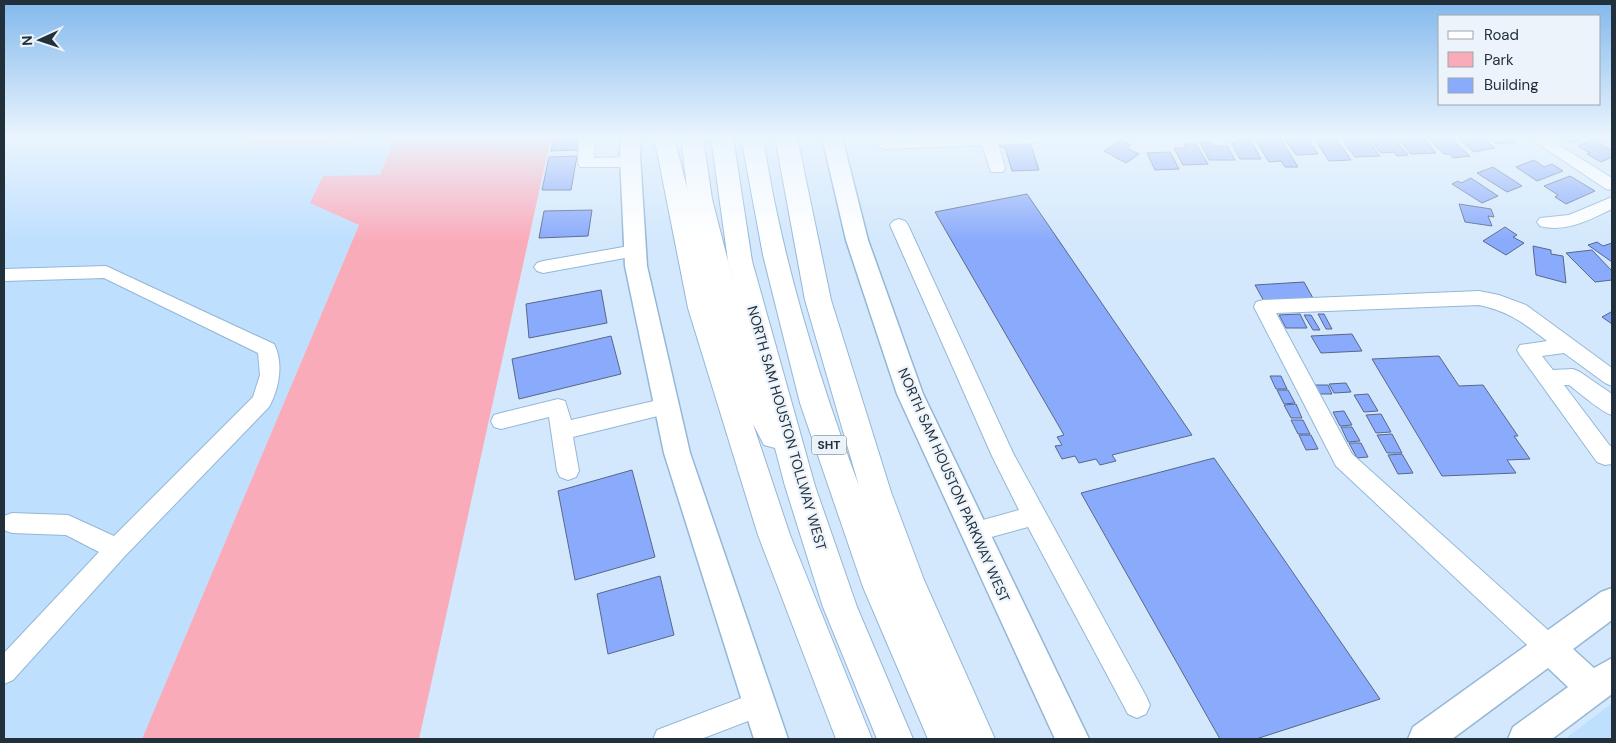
<svg xmlns="http://www.w3.org/2000/svg" width="1616" height="743" font-family="'DM Sans',sans-serif">
  <rect width="100%" height="100%" fill="#d3e8fc"/>
  <path fill="#bedffe" d="M4,137H396L142,739H4Z
    M1612,703V739H1565Z"/>
  <path fill="#faabba" d="M246,137H551L419,739H142L359,225L310,203L323,176L380,175L394,140L252,144Z"/>
  <path fill="#8aaafb" stroke="#58678a" d="M554,137H581L578,150L551,151Z
    M1322,137H1335L1351,160L1329,161L1316,141H1325Z
    M1340,137H1351L1353,140L1367,139L1380,156L1355,157Z
    M1368,137H1393L1408,155L1397,156L1394,152L1381,153Z
    M1397,137H1409L1412,140H1425L1436,153L1411,154Z
    M1427,137H1449L1470,156L1453,158L1449,154H1444Z
    M1457,137H1481L1495,148L1474,152Z
    M1488,137H1509L1515,142L1496,144Z
    M1560,137H1588L1570,143Z
    M1280,138L1298,167H1285L1281,161L1269,162L1255,139Z
    M1307,138L1318,154L1296,155L1285,139Z
    M1250,139L1261,159H1240L1231,143H1238L1236,140Z
    M1593,139L1612,150V157L1601,162L1587,154L1590,153L1578,146Z
    M1029,140L1039,170L1012,171L1005,147H1000L998,141Z
    M1121,140L1131,145L1127,148L1139,154L1126,163L1104,151Z
    M1200,142H1211L1213,146H1227L1235,160H1209Z
    M1184,144H1196L1208,164L1183,165L1174,148H1186Z
    M1170,152L1179,169L1155,170L1147,153Z
    M577,156L571,190H542L549,157Z
    M1534,160L1544,167L1552,164L1563,171L1537,181L1516,167Z
    M1493,167L1522,186L1507,192L1477,173Z
    M1570,176L1595,191L1566,204L1555,197L1558,195L1544,186Z
    M1471,178L1498,196L1482,203L1452,184L1458,181L1461,183Z
    M1027,194L1192,435L1112,455L1116,461L1100,465L1096,459L1079,463L1075,456L1062,459L1055,446L1062,445L1057,437L1064,435L935,212Z
    M1459,204L1491,209L1494,217L1488,216L1492,226L1465,222Z
    M592,210L588,236L539,238L544,211Z
    M1505,227L1517,235L1513,237L1524,243L1506,255L1483,241Z
    M1597,242L1603,246L1612,243V262L1588,245Z
    M1533,246L1551,250V254L1563,256L1566,283L1536,275Z
    M1592,250L1612,271V280L1595,282L1566,253Z
    M1304,282L1314,300L1265,303L1255,285Z
    M601,290L607,323L529,338L526,304Z
    M1611,312L1612,313V324L1602,317Z
    M1300,314L1307,328H1286L1279,315Z
    M1318,314H1324L1332,329H1326Z
    M1304,315H1311L1320,330H1313Z
    M1352,334L1362,351L1321,353L1311,336Z
    M611,336L621,374L519,399L512,359Z
    M1439,356L1459,386L1483,385L1518,436H1514L1530,459L1507,460L1516,473L1442,476L1372,359Z
    M1270,376H1281L1287,389H1276Z
    M1346,383L1351,392L1334,393L1329,384Z
    M1311,385H1328L1332,394H1315Z
    M1277,390H1288L1295,403L1284,404Z
    M1368,394L1378,411L1364,412L1354,395Z
    M1296,404L1302,418H1291L1284,405Z
    M1344,411L1352,425L1340,426L1333,412Z
    M1381,414L1391,432L1376,433L1366,415Z
    M1291,420H1303L1310,434H1298Z
    M1341,427H1352L1360,441L1348,442Z
    M1392,434L1402,453H1387L1377,435Z
    M1299,435H1311L1318,449L1306,450Z
    M1349,443H1361L1368,457L1357,458Z
    M1402,454L1413,473L1398,474L1388,455Z
    M1214,458L1380,699L1256,739H1220L1081,493Z
    M632,470L655,557L575,580L558,491Z
    M660,576L674,635L608,654L597,594Z"/>
  <g fill="none" stroke-linecap="round" stroke-linejoin="round">
    <defs>
      <path id="minor" d="M579,137H595L594,158L630,157L636,158L638,162L636,166L630,167H580L578,163Z
        M875,137H891V139L948,137L1042,138L1040,141L1034,143L998,144L1005,168L1003,172H991L982,145L885,149L879,147Z
        M1528,137H1546L1612,178V190L1606,189Z
        M1612,197V209C1589,220 1566,233 1540,226L1537,222L1540,218L1569,215Z
        M899,219L905,221L908,225L1013,453L1146,696L1150,705L1146,714L1137,718L1128,714L1028,527L973,542L965,539L962,532L965,525L1019,510L992,456L890,225L893,221Z
        M635,245L641,247L644,251L641,255L543,273L537,271L534,267L537,263L543,261Z
        M106,266L274,344C284,363 279,389 269,407L125,556L13,680L4,684V653L99,552L66,535L12,533L4,530V516L12,513L68,515L114,536L253,397L260,375L258,353L104,278L4,281V269Z
        M1479,291L1499,295L1526,305L1612,368V386L1605,383L1564,353L1542,356L1553,370L1573,369L1580,372L1612,394V415C1601,412 1580,393 1569,385H1564L1610,446H1612V464L1605,465L1597,462L1520,355L1517,350L1520,345L1547,341C1524,323 1508,311 1479,305L1276,313L1352,454L1558,639L1562,648L1558,657L1549,660L1540,657L1336,466L1254,307L1256,302L1263,300Z
        M667,398L674,400L677,406L674,412L573,437L579,471L576,477L568,480L560,477L557,471L549,417L501,429L494,427L491,421L494,415L501,413L558,399L565,401L571,420Z
        M760,691L769,695L773,704L769,713L701,739H653L657,730Z"/>
      <path id="major" d="M621,137H641L640,155L647,266L690,453L788,739H754L664,453L625,266L620,155Z
        M822,137H842L868,240L923,394L1089,739H1055L897,394L846,240Z
        M1612,588V620L1573,649L1594,668L1612,658V694L1552,739H1508L1513,727L1568,687L1548,668L1452,739H1408L1413,727L1601,592Z"/>
      <path id="highway" d="M652,137H674L687,188L681,137H703L712,199L740,308L728,261L711,137H733L752,261L815,486L857,607L913,739H877L823,607L785,486L775,448L764,445L753,424L790,535L872,739H836L758,535L688,308L657,151Z
        M741,137H763C780,253 818,376 859,486L805,300L775,137H797L831,300L891,492L924,580L995,739H928L863,587L800,403L763,255Z"/>
    </defs>
    <use href="#minor" stroke="#94b7d7" stroke-width="2"/>
    <use href="#major" stroke="#94b7d7" stroke-width="3"/>
    <use href="#highway" stroke="#94b7d7" stroke-width="2"/>
    <use href="#minor" fill="#fff" fill-rule="evenodd"/>
    <use href="#major" fill="#fff" fill-rule="evenodd"/>
    <use href="#highway" fill="#fff" fill-rule="evenodd"/>
  </g>
  <linearGradient id="sky" x2="0" y2="1"><stop stop-color="#82b8ec"/><stop offset="0.57" stop-color="#ebf5fe"/><stop offset="1" stop-color="#ebf5fe" stop-opacity="0"/></linearGradient>
  <rect width="1616" height="241" fill="url(#sky)"/>
  <g text-anchor="middle" stroke-width="4.5" stroke-linejoin="round" paint-order="stroke">
    <rect fill="#ecf3fa" stroke="#5f6a75" stroke-width="1" x="811.5" y="435.5" width="35" height="19" rx="4"/>
    <g font-size="12" font-weight="bold" fill="#22303c">
      <text x="829" y="449">SHT</text>
    </g>
    <g font-size="14" fill="#22303c" stroke="#ecf3fa">
      <text transform="translate(787 428) rotate(74)" y="5">NORTH SAM HOUSTON TOLLWAY WEST</text>
      <text transform="translate(954 485) rotate(66)" y="5">NORTH SAM HOUSTON PARKWAY WEST</text>
    </g>
  </g>
  <rect width="1616" height="743" fill="none" stroke="#22303c" stroke-width="10"/>
  <rect x="1438" y="15" width="162" height="90" fill="#ecf3fa" stroke="#9ba5ae"/>
  <rect x="1448" y="31" width="25" height="8" fill="#ffffff" stroke="#9ba5ae"/>
  <text x="1484" y="40" font-size="15" fill="#22303c">Road</text>
  <rect x="1448" y="52" width="25" height="15" fill="#faabba" stroke="#9ba5ae"/>
  <text x="1484" y="65" font-size="15" fill="#22303c">Park</text>
  <rect x="1448" y="78" width="25" height="15" fill="#8aaafb" stroke="#9ba5ae"/>
  <text x="1484" y="90" font-size="15" fill="#22303c">Building</text>
  <g transform="translate(40 40) rotate(267)" stroke="#ecf3fa" stroke-width="4" paint-order="stroke">
  <path d="M0-4L9 19L0 12L-9 19Z" fill="#22303c"/>
  <text y="-8" font-size="14" font-weight="bold" text-anchor="middle" fill="#22303c">N</text>
  </g>
</svg>
